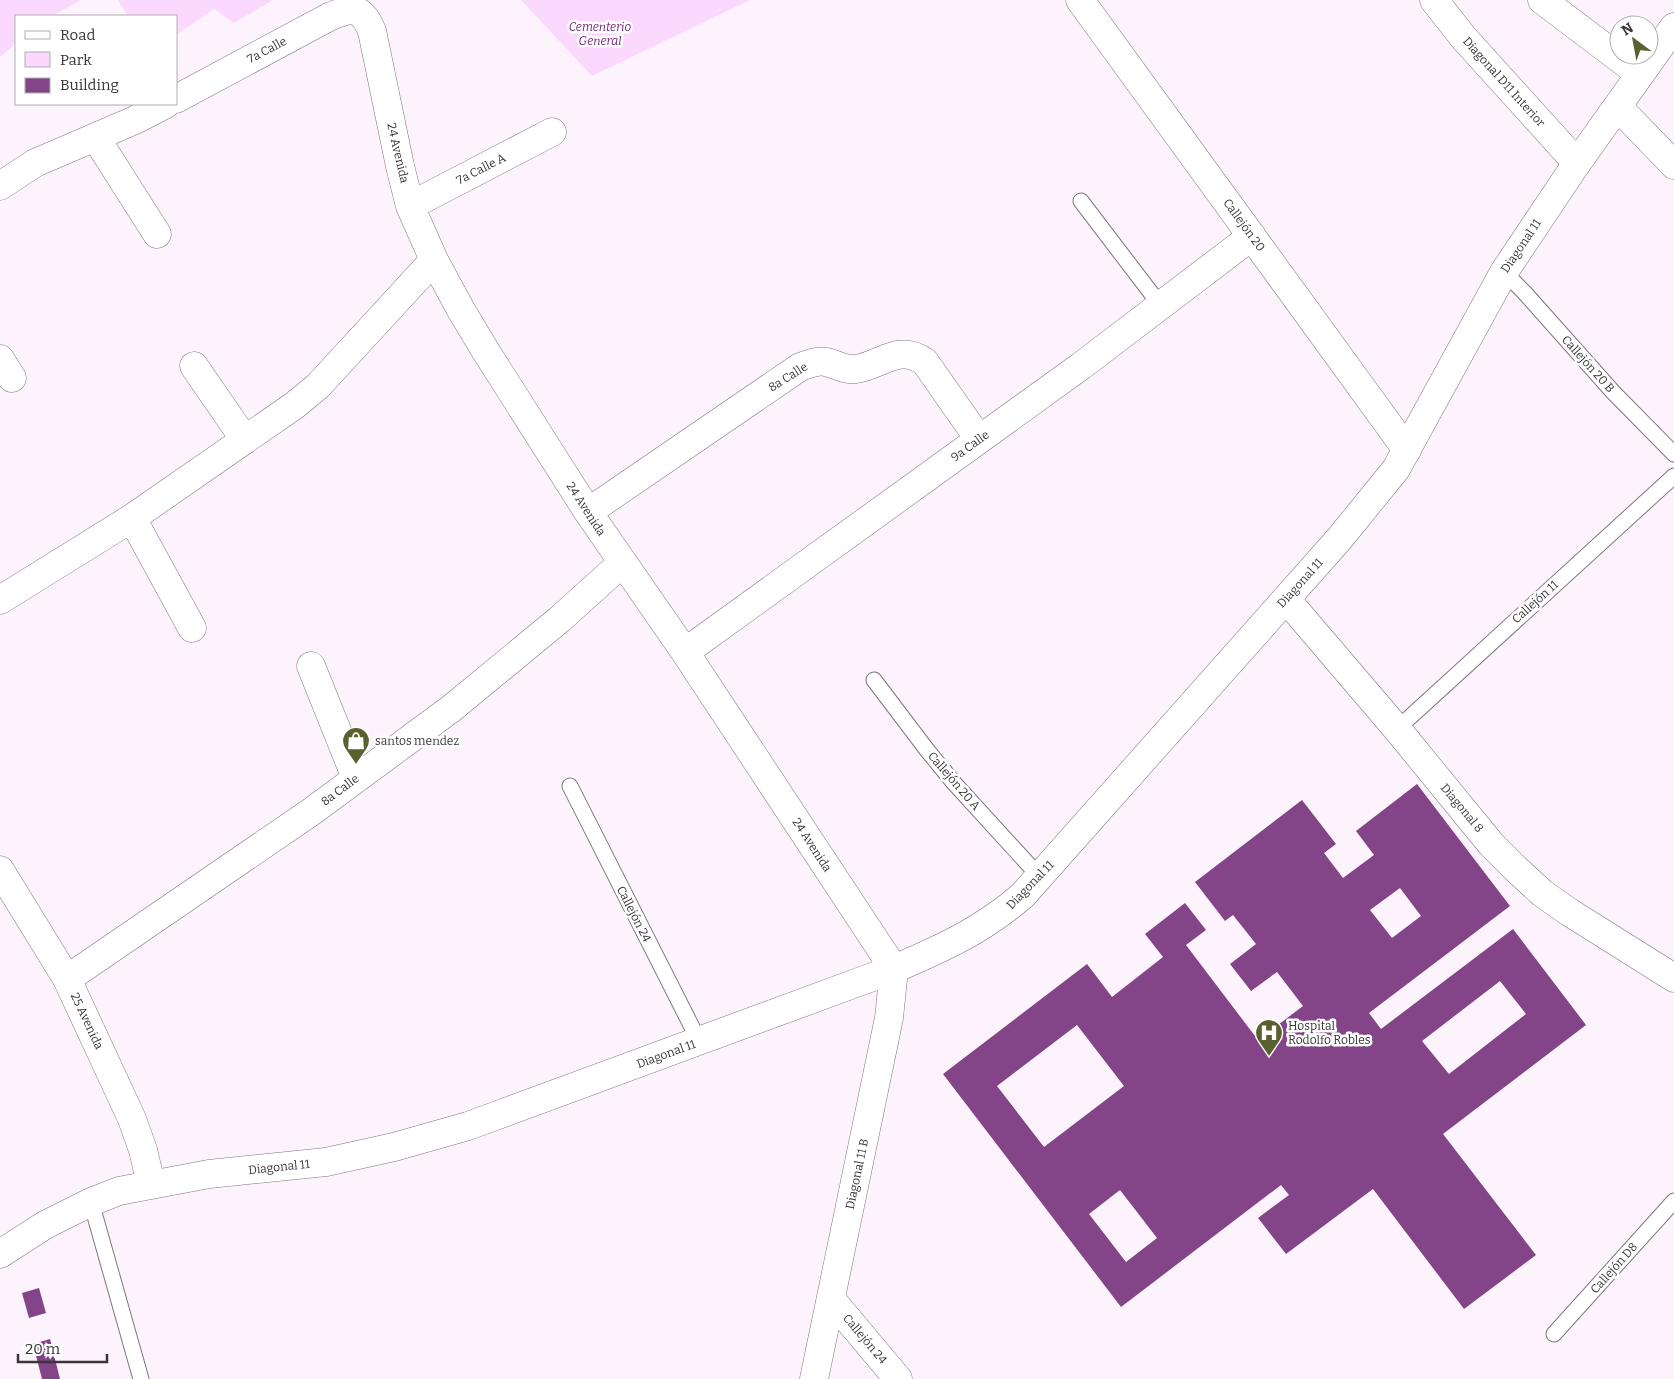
<svg xmlns="http://www.w3.org/2000/svg" width="1674" height="1379" font-family="Bitter,serif">
  <rect width="100%" height="100%" fill="#fdf3fd"/>
  <path fill="#fbd8fd" d="M0,0H81L52,16H16V43L0,57Z
    M118,0H273L234,23L214,9L176,35V16H128Z
    M521,0H750L592,76Z"/>
  <path fill="#834488" fill-rule="evenodd" d="M1417,784L1510,906L1369,1013L1381,1029L1513,929L1586,1025L1443,1134L1536,1255L1464,1309L1373,1189L1286,1254L1258,1218L1289,1195L1281,1185L1121,1307L943,1074L1087,964L1112,997L1163,957L1145,934L1185,903L1206,930L1186,945L1258,1040L1303,1006L1277,972L1251,991L1230,964L1256,944L1233,915L1225,921L1195,882L1302,800L1336,844L1324,853L1343,878L1374,855L1356,831ZM1400,888L1421,916L1392,938L1370,910ZM1500,981L1526,1014L1449,1074L1422,1041ZM1077,1025L1124,1086L1044,1147L997,1086ZM1120,1190L1157,1238L1126,1262L1089,1214Z
    M39,1288L46,1313L29,1318L22,1293Z
    M50,1339L60,1379H42L33,1344Z"/>
  <g fill="none" stroke-linecap="round" stroke-linejoin="round">
    <defs>
      <path id="service" d="M1081,201L1161,306
        M1504,272L1524,292L1613,392L1674,454
        M874,680L927,750L954,783L1039,876
        M1397,729L1674,476
        M570,786L699,1041
        M91,1202L141,1379
        M1554,1334L1674,1201"/>
      <path id="minor" d="M1080,0L1407,450
        M1434,0L1463,37L1577,163
        M1542,0L1640,74
        M176,99L329,17C353,7 361,6 372,31L400,166L410,206L434,260L461,310L485,350L588,512L685,652L894,969L889,1018L814,1379
        M1618,107L1674,165
        M96,138L157,234
        M0,186L35,163L135,120L166,104
        M410,206L552,132
        M0,359L12,378
        M194,366L245,440
        M588,512L800,367C809,364 817,360 826,362C836,364 846,371 856,369C881,365 900,343 925,362L979,439
        M132,518L192,628
        M1286,599L1397,729L1491,844L1515,868L1542,893L1569,912L1674,978
        M0,600L132,518L295,405L318,386L434,260
        M685,652L1081,366L1252,236
        M311,666L356,778
        M0,870L67,979L132,1119L143,1150L151,1184
        M67,979L311,812L452,708L560,619L622,563
        M831,1299L898,1379"/>
      <path id="tertiary" d="M0,1254L45,1225L91,1202L119,1191L209,1174L326,1162L394,1147L468,1126L894,969C943,948 983,930 1023,895L1340,538L1396,469L1504,272L1577,163L1674,27"/>
    </defs>
    <use href="#service" stroke="#7f767f" stroke-width="17"/>
    <use href="#minor" stroke="#7f767f" stroke-width="29"/>
    <use href="#tertiary" stroke="#7f767f" stroke-width="29"/>
    <use href="#service" stroke="#fff" stroke-width="15"/>
    <use href="#minor" stroke="#fff" stroke-width="28"/>
    <use href="#tertiary" stroke="#fff" stroke-width="28"/>
  </g>
  <defs>
    <symbol id="shop-pin" viewBox="-11 -11 22 30"><path d="M0 17L-7.5 6A9.5 9.5 0 1 1 7.5 6Z" fill="#5a602e" stroke="#fff"/><path d="M-5-2.5h2.3a2.7 3.5 0 0 1 5.4 0H5L5.5 6h-11ZM-1.5-2.5h3a1.5 2.3 0 0 0-3 0Z" fill="#fff"/></symbol>
    <symbol id="hospital-pin" viewBox="-11 -11 22 30"><path d="M0 17L-7.5 6A9.5 9.5 0 1 1 7.5 6Z" fill="#5a602e" stroke="#fff"/><path d="M-5-5h3v3.5h4V-5h3V5h-3V1.5h-4V5h-3Z" fill="#fff"/></symbol>
  </defs>
  <g fill-rule="evenodd">
    <use href="#shop-pin" x="340" y="725" width="32" height="43"/>
    <use href="#hospital-pin" x="1253" y="1017" width="32" height="43"/>
  </g>
  <g text-anchor="middle" stroke-width="5" stroke-linejoin="round" paint-order="stroke">
    <g font-size="12" font-style="italic" fill="#6f1e76" stroke="#fff">
      <text x="600" y="31">Cementerio<tspan x="600" dy="14">General</tspan></text>
    </g>
    <g font-size="12" fill="#393539" stroke="#fff">
      <text transform="translate(267 50) rotate(-28)" y="4">7a Calle</text>
      <text transform="translate(1504 82) rotate(48)" y="4">Diagonal D11 Interior</text>
      <text transform="translate(398 153) rotate(77)" y="4">24 Avenida</text>
      <text transform="translate(481 169) rotate(-27)" y="4">7a Calle A</text>
      <text transform="translate(1244 225) rotate(54)" y="4">Callejón 20</text>
      <text transform="translate(1521 246) rotate(-56)" y="4">Diagonal 11</text>
      <text transform="translate(1588 364) rotate(48)" y="4">Callejón 20 B</text>
      <text transform="translate(788 377) rotate(-32)" y="4">8a Calle</text>
      <text transform="translate(970 446) rotate(-36)" y="4">9a Calle</text>
      <text transform="translate(586 509) rotate(57)" y="4">24 Avenida</text>
      <text transform="translate(1300 583) rotate(-48)" y="4">Diagonal 11</text>
      <text transform="translate(1535 602) rotate(-42)" y="4">Callejón 11</text>
      <text transform="translate(954 781) rotate(49)" y="4">Callejón 20 A</text>
      <text transform="translate(340 790) rotate(-37)" y="4">8a Calle</text>
      <text transform="translate(1462 808) rotate(50)" y="4">Diagonal 8</text>
      <text transform="translate(812 845) rotate(57)" y="4">24 Avenida</text>
      <text transform="translate(1030 885) rotate(-46)" y="4">Diagonal 11</text>
      <text transform="translate(634 914) rotate(63)" y="4">Callejón 24</text>
      <text transform="translate(87 1021) rotate(65)" y="4">25 Avenida</text>
      <text transform="translate(666 1054) rotate(-20)" y="4">Diagonal 11</text>
      <text transform="translate(279 1167) rotate(-6)" y="4">Diagonal 11</text>
      <text transform="translate(857 1174) rotate(-78)" y="4">Diagonal 11 B</text>
      <text transform="translate(1614 1268) rotate(-48)" y="4">Callejón D8</text>
      <text transform="translate(865 1339) rotate(50)" y="4">Callejón 24</text>
    </g>
    <g font-size="12" fill="#393539" stroke="#fff" text-anchor="start">
      <text x="375" y="745">santos mendez</text>
      <text x="1288" y="1030">Hospital<tspan x="1288" dy="14">Rodolfo Robles</tspan></text>
    </g>
  </g>
  <rect x="15" y="15" width="162" height="90" fill="#ffffff" stroke="#b0aeb0"/>
  <rect x="25" y="31" width="25" height="8" fill="#ffffff" stroke="#b0aeb0"/>
  <text x="60" y="40" font-size="15" fill="#393539">Road</text>
  <rect x="25" y="52" width="25" height="15" fill="#fbd8fd" stroke="#b0aeb0"/>
  <text x="60" y="65" font-size="15" fill="#393539">Park</text>
  <rect x="25" y="78" width="25" height="15" fill="#834488" stroke="#b0aeb0"/>
  <text x="60" y="90" font-size="15" fill="#393539">Building</text>
  <g transform="translate(1634 40) rotate(328)"><circle r="24" fill="#ffffff" stroke="#b0aeb0"/>
  <path d="M0-4L9 19L0 12L-9 19Z" fill="#5a602e"/>
  <text y="-8" font-size="14" font-weight="bold" text-anchor="middle" fill="#393539">N</text>
  </g>
  <path d="M18 1354v8h89v-8" fill="none" stroke="#393539" stroke-width="2.5"/>
  <text x="25" y="1354" font-size="15" fill="#393539" stroke="#ffffff" stroke-width="4" paint-order="stroke">20 m</text>
</svg>
